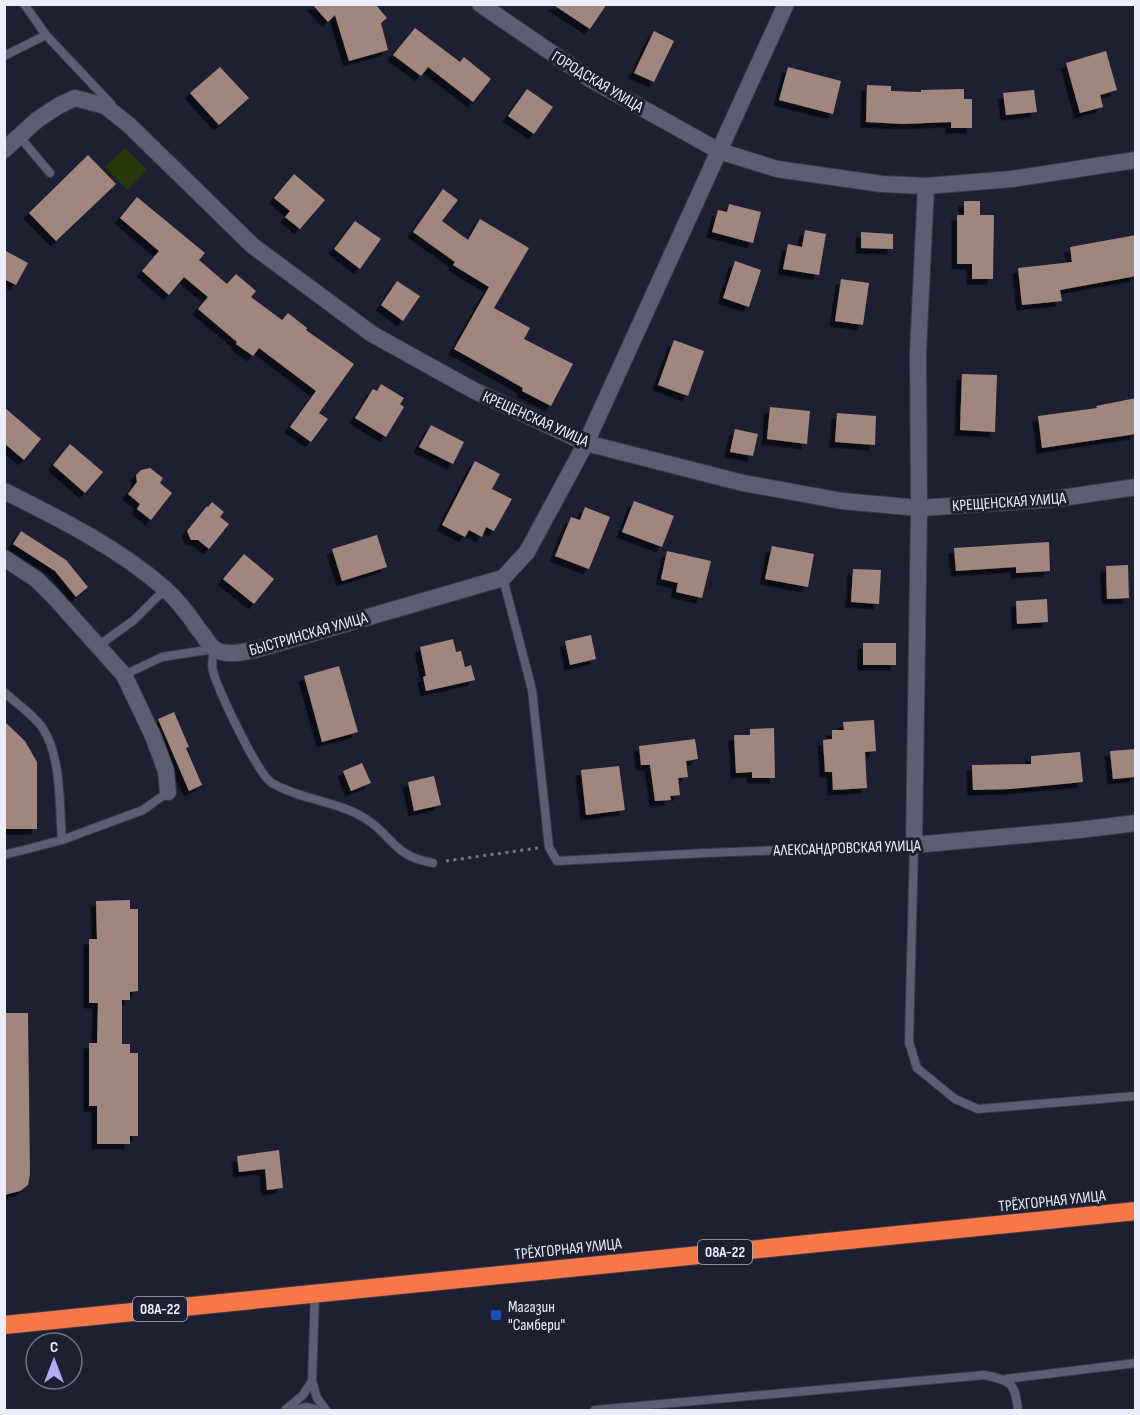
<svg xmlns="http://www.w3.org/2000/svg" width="1140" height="1415" font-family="'Sofia Sans Condensed',sans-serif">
  <defs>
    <filter id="shadow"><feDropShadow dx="-5.5" dy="5.5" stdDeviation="0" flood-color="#0009"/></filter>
  </defs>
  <rect width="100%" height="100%" fill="#1e1f32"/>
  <path fill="#263806" d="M125,148L147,170L127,190L105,167Z"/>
  <path fill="#a0867c" filter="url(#shadow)" d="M312,4H375L387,18L381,23L388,50L349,61L335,15L328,22Z
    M552,4H607L590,29Z
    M415,28L460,62L464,57L491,79L473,102L428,67L421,76L393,55Z
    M654,31L674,41L654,82L634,73Z
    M1106,51L1117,90L1100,95L1103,107L1080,113L1066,63Z
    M220,67L249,98L219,125L190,93Z
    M788,67L841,81L833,114L779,100Z
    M867,85L891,86V91L921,92V90L964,89V99H972V128H951V122L903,124L866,122Z
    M527,89L553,107L534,134L508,116Z
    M1034,90L1037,112L1006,115L1003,93Z
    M88,155L116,184L56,241L29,213Z
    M294,174L325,200L300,229L285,217L290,211L274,198Z
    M443,189L458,200L442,221L468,240L480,219L529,248L494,308L530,328L524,339L573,364L551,406L522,391L523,388L454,349L489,287L453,265L455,262L413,232Z
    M137,197L205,253L199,260L227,284L236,274L256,291L251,297L282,320L288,313L307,328L306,330L354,364L319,413L328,419L311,442L290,427L316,391L259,348L253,356L236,344L237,342L198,309L208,297L184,277L169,295L142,271L159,251L120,218Z
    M964,201H980V215H994L993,279H972V264H957V215H964Z
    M729,204L761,212L753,243L712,232L718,210L727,212Z
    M355,221L381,239L360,269L334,249Z
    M805,230L826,234L819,275L783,269L788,244L802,247Z
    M861,232L893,234V249L861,248Z
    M1136,235V276L1060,290L1062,301L1022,305L1018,268L1072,262L1070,247Z
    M4,250L28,263L16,285L4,279Z
    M735,261L761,270L749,307L723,298Z
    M841,279L869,283L863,325L835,321Z
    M397,281L420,296L403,321L381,305Z
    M674,340L704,351L688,396L658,385Z
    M962,374L997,375L995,432L960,430Z
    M381,384L404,398L400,404L404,407L386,437L355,418L373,389L377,391Z
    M1136,398V434L1042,448L1038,416L1097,408L1096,406Z
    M4,407L41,439L24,460L4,443Z
    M770,407L810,411L807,444L767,439Z
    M837,413L876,416L875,445L835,442Z
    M431,425L464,442L453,464L419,447Z
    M735,429L758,434L753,456L730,452Z
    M70,444L103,472L85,493L53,465Z
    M475,461L500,474L492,489L512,499L494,531L486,527L482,537L469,530L465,537L442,525Z
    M150,468L163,478L160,483L172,493L151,520L137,509L140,504L128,494L137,482L136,475L141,470Z
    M634,501L674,516L662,547L622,532Z
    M212,502L224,512L220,517L229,524L209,549L198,540H191L187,531L207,506L208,507Z
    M585,507L610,517L589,569L555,556L571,517L580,520Z
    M21,531L66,560L88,587L76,597L55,571L13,544Z
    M377,535L387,567L342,581L332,549Z
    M1049,542L1050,571L1016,573V567L956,571L954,548Z
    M772,546L814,554L808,587L765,579Z
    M667,551L711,561L702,598L676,592L678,583L661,579Z
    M244,554L274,579L254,604L223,579Z
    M1128,565L1129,598L1107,599L1106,566Z
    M853,569L881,570L879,604L851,602Z
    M1047,599L1048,622L1017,624L1016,601Z
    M591,635L596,659L570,665L565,641Z
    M453,639L456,652L461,651L465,667L471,665L475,680L426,691L423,677L426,676L420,647Z
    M863,643H896V665H863Z
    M339,666L358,732L322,742L304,676Z
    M174,712L189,747L186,748L202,785L189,791L158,719Z
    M874,720L876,751L865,752L867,788L833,790L832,772H825L823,740L832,739V730H844L843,722Z
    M4,721L25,741L37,762V829H4Z
    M774,728L775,778H752V772L736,773L734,735H750V729Z
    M695,739L698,759L686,761L688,777L678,778L680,795L670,796L671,800L655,801L650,765H641L639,746Z
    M1136,749V777L1113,779L1110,751Z
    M1080,752L1083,782L1010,789L973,790L972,765L1031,764V756Z
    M362,763L371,783L351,791L343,771Z
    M619,766L625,810L586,815L581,770Z
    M434,776L441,805L414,811L408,782Z
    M130,900V909H138V991L130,992V1000H122V1044H130V1053H138V1136H130V1144H97V1106H89V1043H97L98,1003H89V939H97L96,901Z
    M4,1013H28L30,1174L28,1185L20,1191L4,1195Z
    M279,1150L283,1188L267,1190L265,1169L239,1172L237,1156Z"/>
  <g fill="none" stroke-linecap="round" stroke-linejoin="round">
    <defs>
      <path id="lane" d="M24,4L46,35L111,104
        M4,56L46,35
        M19,136L50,173
        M503,578L532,690L549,847L557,861L705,853L914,845L909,1042L917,1068L955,1099L978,1109L1136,1096
        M98,646L134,620L165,589
        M124,675L162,657L214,649C213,656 211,665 213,671C218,690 258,775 272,783C301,800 338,801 366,819C394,837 393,856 433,863
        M4,692C16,703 32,714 42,727C62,757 59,805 62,840
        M4,855L62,840L143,810L168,792
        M315,1293L312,1381L317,1398L326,1410
        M1006,1379L1136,1363
        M285,1410L303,1395L312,1381
        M293,1410L307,1407L318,1410
        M595,1410L985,1375C1012,1381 1015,1383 1018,1410"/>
      <path id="street" d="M480,4L590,79L719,151L777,169L882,184L926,186L1012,179L1136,160
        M4,150L37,120L58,106L75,98L105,106L129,125L253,246L372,334L473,390L586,443L743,483L842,501L919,508L1055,499L1136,487
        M926,186L918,353L919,508L914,845L1079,830L1136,823
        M4,491C60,519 117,547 164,588C178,600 189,615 199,630C204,635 208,644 213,648C224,657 245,652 258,649L503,578L527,552L586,443L786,4
        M4,558L36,579L55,598L124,675L153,736L166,771L168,792"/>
      <path id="highway" d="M4,1325L1136,1211"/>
    </defs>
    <use href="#lane" stroke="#3b3a4a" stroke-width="10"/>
    <use href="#street" stroke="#3b3a4a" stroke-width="18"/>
    <use href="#highway" stroke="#3b3a4a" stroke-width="20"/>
    <path stroke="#747585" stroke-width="3" stroke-dasharray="3 4.5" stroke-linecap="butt" d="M446,861L538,848"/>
    <use href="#lane" stroke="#5d5e74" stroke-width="8"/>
    <use href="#street" stroke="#5d5e74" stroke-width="16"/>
    <use href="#highway" stroke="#f77847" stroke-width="18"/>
  </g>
  <rect fill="#1a4fb4" stroke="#1e1f32" stroke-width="2" x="490" y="1309" width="12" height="12" rx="3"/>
  <g text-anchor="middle" stroke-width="6" stroke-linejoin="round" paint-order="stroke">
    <g fill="#1e1f32" stroke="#aeafbe" stroke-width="1.5">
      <rect x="698" y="1240" width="54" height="24" rx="4.5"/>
      <rect x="133" y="1297" width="54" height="24" rx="4.5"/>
    </g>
    <g font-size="15" font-weight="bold" fill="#ecedfa">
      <text x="725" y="1257">08А-22</text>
      <text x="160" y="1314">08А-22</text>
    </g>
    <g font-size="16" fill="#ecedfa" stroke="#1e1f32">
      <text transform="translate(598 81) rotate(31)" y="6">ГОРОДСКАЯ УЛИЦА</text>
      <text transform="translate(536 418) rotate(24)" y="6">КРЕЩЕНСКАЯ УЛИЦА</text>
      <text transform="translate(1009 501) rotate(-4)" y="6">КРЕЩЕНСКАЯ УЛИЦА</text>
      <text transform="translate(308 633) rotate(-16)" y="6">БЫСТРИНСКАЯ УЛИЦА</text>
      <text transform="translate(847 847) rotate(-2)" y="6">АЛЕКСАНДРОВСКАЯ УЛИЦА</text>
      <text transform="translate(1052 1200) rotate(-6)" y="6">ТРЁХГОРНАЯ УЛИЦА</text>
      <text transform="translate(568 1248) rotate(-6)" y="6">ТРЁХГОРНАЯ УЛИЦА</text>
    </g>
    <g font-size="16" fill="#ecedfa" stroke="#1e1f32" text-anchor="start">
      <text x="508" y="1312">Магазин<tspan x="508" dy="18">"Самбери"</tspan></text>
    </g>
  </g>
  <rect width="1140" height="1415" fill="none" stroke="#ecedfa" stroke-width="12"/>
  <g transform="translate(54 1361)"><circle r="28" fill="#1e1f32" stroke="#707182" stroke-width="1.5"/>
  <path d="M0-4.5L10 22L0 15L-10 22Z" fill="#b4acf9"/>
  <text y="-9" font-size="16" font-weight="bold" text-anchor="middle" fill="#ecedfa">С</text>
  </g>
</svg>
